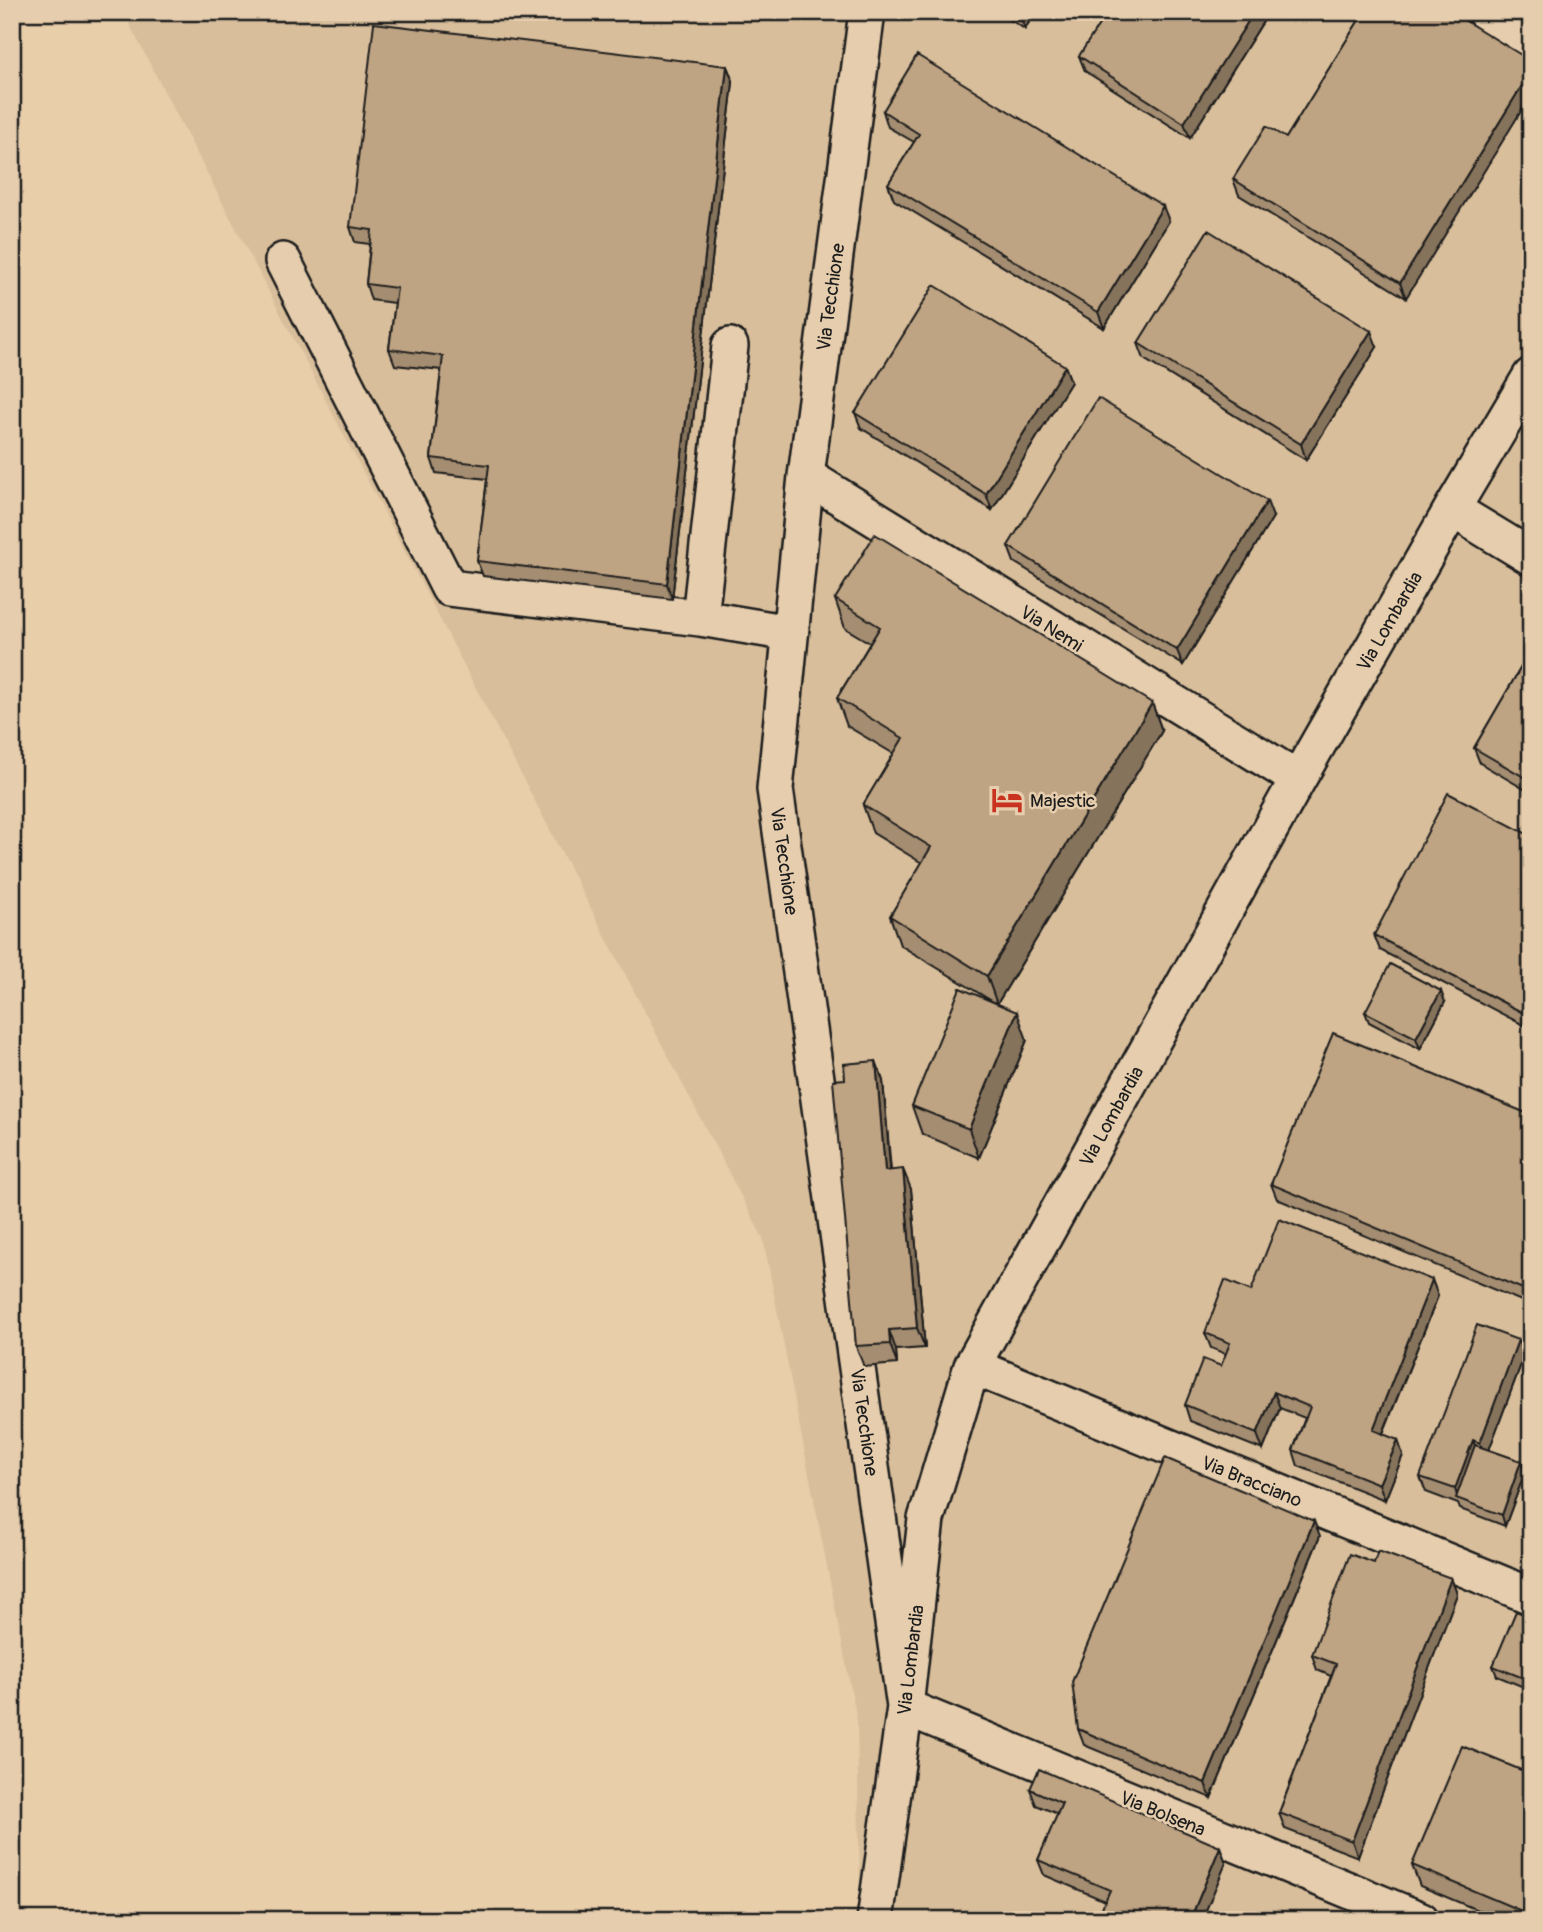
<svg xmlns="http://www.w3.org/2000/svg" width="1543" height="1932" font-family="Pangolin,sans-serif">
  <rect width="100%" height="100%" fill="#e9ceaa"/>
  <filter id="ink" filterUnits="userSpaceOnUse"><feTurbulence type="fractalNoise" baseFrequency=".0143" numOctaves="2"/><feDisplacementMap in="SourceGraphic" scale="14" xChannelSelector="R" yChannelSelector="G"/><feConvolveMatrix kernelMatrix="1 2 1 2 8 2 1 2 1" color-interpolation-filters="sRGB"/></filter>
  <g filter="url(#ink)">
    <path fill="#d8be9b" d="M123,12H1531V1920H857L860,1904L857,1720L763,1238Z"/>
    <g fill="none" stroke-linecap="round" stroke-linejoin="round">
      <defs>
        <path id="minor" d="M867,12L806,476L775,789L905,1707
          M1485,12L1531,41
          M283,261L449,588L700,618L790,633
          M806,476L1298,779
          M1452,509L1531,557
          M700,618L730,346
          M972,1366L1531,1596
          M905,1707L1421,1920
          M875,1920L905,1707L926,1519L972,1366L1298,779L1452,509L1531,376"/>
      </defs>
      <use href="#minor" stroke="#1c1c1c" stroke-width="40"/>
      <use href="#minor" stroke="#e5cdad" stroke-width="35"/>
    </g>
    <path fill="#a48d71" stroke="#1c1c1c" stroke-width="2" d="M997,12H1035L1025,29Z
      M1269,12L1190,138L1085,71L1079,56Z
      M1364,12L1406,298L1239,195L1233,179L1286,138Z
      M727,66L733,82L672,599L483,576L477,561L487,479L436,473L431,458L441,370L395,365L389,349L395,303L371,300L366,284L370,244L355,242L350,227Z
      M883,111L1169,221L1104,328L894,200L888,184L914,142L888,127Z
      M1138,343L1377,347L1306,460L1144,359Z
      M1065,366L1071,382L992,510L861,428L855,413Z
      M1273,517L1183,665L1014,562L1008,546Z
      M835,599L1152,703L1162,731L997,1004L1027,1040L979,1158L922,1134L912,1106L995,1003L900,945L890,916L922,863L873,833L863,805L894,754L847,726L837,698L870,643L845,628Z
      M1531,650V793L1480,763L1474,748Z
      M1531,836V1029L1380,950L1374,935Z
      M1445,1002L1420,1049L1369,1022L1365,1012Z
      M876,1061L883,1081L891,1170L911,1189L925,1348L896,1350L897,1364L864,1367L856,1346L845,1079Z
      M1531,1115V1305L1277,1199L1271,1184Z
      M1432,1280L1438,1296L1383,1434L1403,1455L1385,1500L1298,1466L1293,1450L1305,1418L1280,1408L1263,1450L1190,1421L1185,1405L1221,1366L1226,1354L1211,1348L1205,1333L1251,1291Z
      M1524,1356L1489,1450L1521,1461L1525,1472L1505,1526L1460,1509L1458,1504L1426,1492L1420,1477Z
      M1320,1536L1211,1798L1084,1745L1078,1729Z
      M1374,1563L1451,1578L1457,1594L1358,1857L1285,1829L1279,1813L1331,1676L1317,1670L1312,1655Z
      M1531,1617V1690L1497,1676L1493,1666Z
      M1531,1774V1920H1501L1420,1886L1412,1865Z
      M1030,1789L1220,1847L1226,1863L1105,1901L1044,1875L1038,1860L1058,1814L1036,1805Z"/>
    <path fill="#86735c" stroke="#1c1c1c" stroke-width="2" d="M1020,12H1035L1025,29L1019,13Z
      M1254,12H1269L1190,138L1184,123Z
      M727,66L733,82L672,599L667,584Z
      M1531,71V95L1406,298L1400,283Z
      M1163,206L1169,221L1104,328L1098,312Z
      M1371,331L1377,347L1306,460L1301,444Z
      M1065,366L1071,382L992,510L986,494Z
      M1267,501L1273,517L1183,665L1177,650Z
      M1152,703L1162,731L997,1004L987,976Z
      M1441,991L1445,1002L1420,1049L1416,1038Z
      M1017,1012L1027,1040L979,1158L969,1129Z
      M876,1061L883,1081L892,1191L885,1171Z
      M903,1169L911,1189L925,1348L917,1328Z
      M1432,1280L1438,1296L1378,1445L1373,1430Z
      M889,1330L896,1350L897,1364L890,1344Z
      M1518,1340L1524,1356L1486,1458L1480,1443Z
      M1274,1392L1280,1408L1263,1450L1257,1434Z
      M1398,1440L1403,1455L1385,1500L1379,1484Z
      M1473,1440L1479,1456L1458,1499L1455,1489Z
      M1521,1461L1525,1472L1505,1526L1502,1515Z
      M1314,1521L1320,1536L1211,1798L1205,1783Z
      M1451,1578L1457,1594L1358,1857L1352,1841Z
      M1220,1847L1226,1863L1202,1920H1190Z"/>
    <path fill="#bfa483" stroke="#1c1c1c" stroke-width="2" d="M1107,12H1254L1184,123L1079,56Z
      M1364,12H1451L1531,61V71L1400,283L1233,179L1266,126L1286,138Z
      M374,23L727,66L667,584L477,561L489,465L431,458L443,356L389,349L397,288L366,284L372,230L350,227Z
      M917,55L1163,206L1098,312L888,184L919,134L883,111Z
      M1208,230L1371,331L1301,444L1138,343Z
      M934,285L1065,366L986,494L855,413Z
      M1098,398L1267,501L1177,650L1008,546Z
      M875,534L1152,703L987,976L890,916L931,847L863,805L903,738L837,698L880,627L835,599Z
      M1531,650V781L1474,748Z
      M1448,793L1531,836V1017L1374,935Z
      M1390,964L1441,991L1416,1038L1365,1012Z
      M960,988L1017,1012L969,1129L912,1106Z
      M1333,1033L1531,1115L1530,1292L1271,1184Z
      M876,1061L885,1171L903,1169L917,1328L889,1330L890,1344L856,1346L833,1080L845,1079L844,1064Z
      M1279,1219L1432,1280L1373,1430L1398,1440L1379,1484L1293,1450L1310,1407L1274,1392L1257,1434L1185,1405L1203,1359L1221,1366L1230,1343L1205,1333L1225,1280L1251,1291Z
      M1477,1325L1518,1340L1480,1443L1473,1440L1455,1489L1420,1477Z
      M1475,1445L1521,1461L1502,1515L1456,1498Z
      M1165,1458L1314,1521L1205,1783L1078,1729L1072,1682Z
      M1378,1551L1451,1578L1352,1841L1279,1813L1336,1664L1312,1655L1350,1554L1374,1563Z
      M1516,1611L1531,1617V1681L1493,1666Z
      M1462,1746L1531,1774V1915L1412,1865Z
      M1039,1769L1220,1847L1190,1920H1097L1110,1890L1038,1860L1062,1803L1030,1789Z"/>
  </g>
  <defs>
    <symbol id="hotel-bare" viewBox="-9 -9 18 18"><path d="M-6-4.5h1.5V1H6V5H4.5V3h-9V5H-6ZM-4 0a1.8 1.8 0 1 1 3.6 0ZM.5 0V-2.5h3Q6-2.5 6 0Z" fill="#c8321e" stroke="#e5cdad" stroke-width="2.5" paint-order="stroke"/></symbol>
  </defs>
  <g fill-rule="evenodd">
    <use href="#hotel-bare" x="985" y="778" width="44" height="44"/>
  </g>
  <g text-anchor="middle" stroke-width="5" stroke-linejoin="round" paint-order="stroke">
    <g font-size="19" fill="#1c1c1c" stroke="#e5cdad">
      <text transform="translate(830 297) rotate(-82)" y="7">Via Tecchione</text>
      <text transform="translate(1389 621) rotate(-60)" y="7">Via Lombardia</text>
      <text transform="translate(1052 628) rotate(32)" y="7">Via Nemi</text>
      <text transform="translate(785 861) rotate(82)" y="7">Via Tecchione</text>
      <text transform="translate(1111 1116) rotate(-61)" y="7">Via Lombardia</text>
      <text transform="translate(865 1422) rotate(82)" y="7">Via Tecchione</text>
      <text transform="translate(1252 1481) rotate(22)" y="7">Via Bracciano</text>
      <text transform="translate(910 1660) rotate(-83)" y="7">Via Lombardia</text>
      <text transform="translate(1163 1813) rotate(22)" y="7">Via Bolsena</text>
    </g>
    <g font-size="19" fill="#1c1c1c" stroke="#e5cdad" text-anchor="start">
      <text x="1030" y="807">Majestic</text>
    </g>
  </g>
  <rect width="1543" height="1932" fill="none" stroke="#e5cdad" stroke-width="42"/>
  <rect x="21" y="21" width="1501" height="1890" fill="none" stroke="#1c1c1c" stroke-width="2.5" filter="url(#ink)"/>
</svg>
